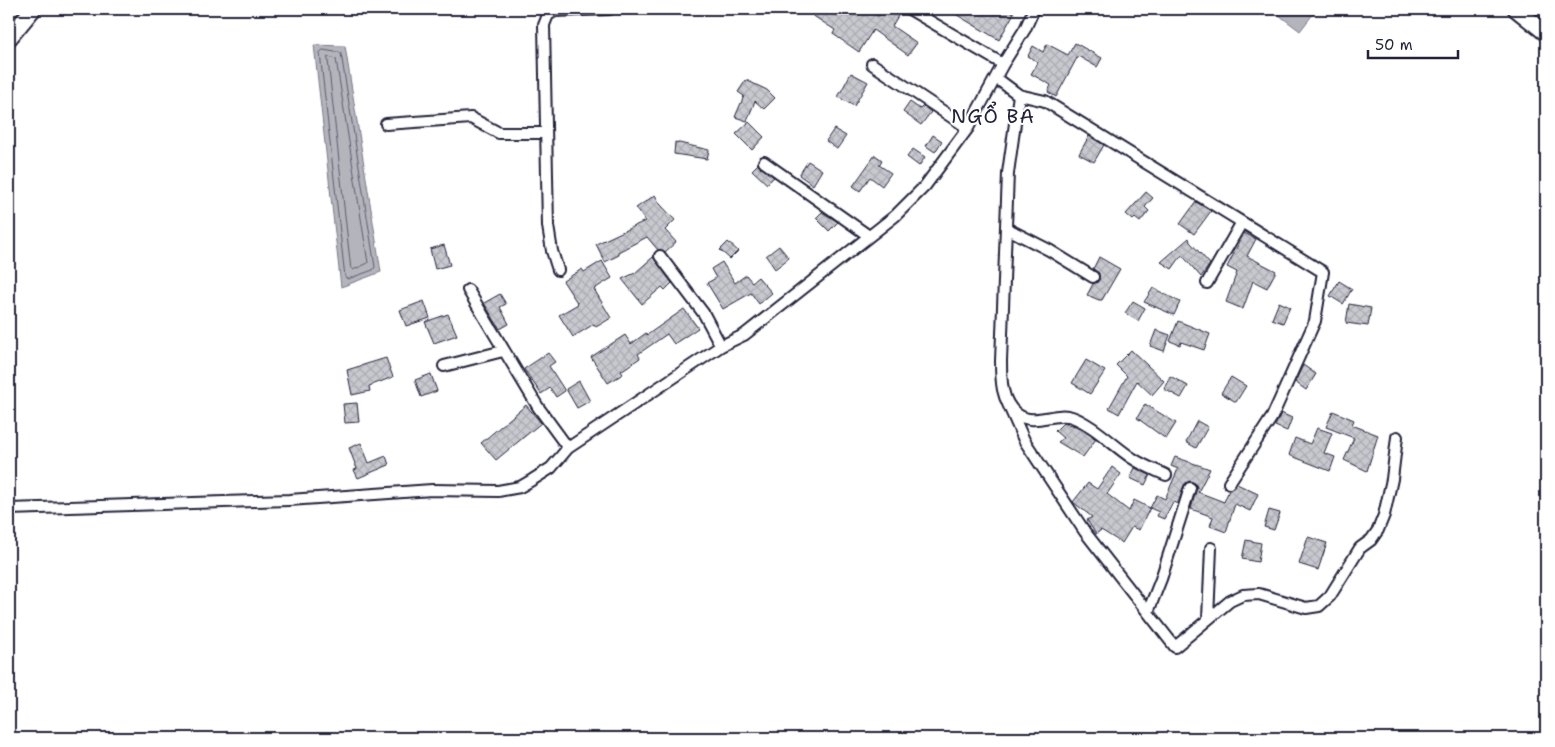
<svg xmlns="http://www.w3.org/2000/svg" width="1555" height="747" font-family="'Shantell Sans',sans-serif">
  <defs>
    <pattern id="building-cross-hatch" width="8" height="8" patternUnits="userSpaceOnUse" patternTransform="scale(1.25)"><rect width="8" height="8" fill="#c8c8cf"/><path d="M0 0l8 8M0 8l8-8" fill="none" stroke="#acacb3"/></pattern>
  </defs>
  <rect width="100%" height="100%" fill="#fff"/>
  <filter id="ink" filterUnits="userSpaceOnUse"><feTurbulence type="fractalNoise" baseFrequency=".02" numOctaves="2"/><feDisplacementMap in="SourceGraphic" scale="10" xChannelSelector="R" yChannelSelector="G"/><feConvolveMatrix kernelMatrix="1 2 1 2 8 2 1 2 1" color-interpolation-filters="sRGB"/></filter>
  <g filter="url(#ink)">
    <path fill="#b4b4bc" stroke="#7a7a88" d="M1271,9H1317L1300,31Z
      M314,45L345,46L381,272L341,287Z"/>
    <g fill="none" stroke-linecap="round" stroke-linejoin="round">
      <path stroke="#5c5c6f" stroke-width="1" d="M323,50L341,53L375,267L373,270L348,279L345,277L320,53Z
        M328,57L336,59L368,263L353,270L351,268Z"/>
    </g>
    <path fill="url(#building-cross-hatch)" stroke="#22223b" d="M816,9H834L845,16L850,9H868L878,16L885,13L888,9H902L892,26L917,43L908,55L873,30L859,52L833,34L835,30L812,15Z
      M947,9H1007L1014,13L999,40Z
      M1075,43L1102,58L1097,67L1078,56L1056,97L1048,92L1051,85L1031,74L1038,62L1028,56L1033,46L1043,52L1047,44L1068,55Z
      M851,73L868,82L854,106L838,97Z
      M746,80L767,90L775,98L764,109L755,101L747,121L735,117L744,96L738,92Z
      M910,102L920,109L923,106L931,112L921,125L903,112Z
      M749,122L764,137L752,150L736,134Z
      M834,129L846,136L837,149L826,141Z
      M933,135L942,141L935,152L926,146Z
      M1089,136L1104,145L1094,162L1079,154Z
      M675,142L709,150L707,159L674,154Z
      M913,149L925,157L919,166L907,157Z
      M875,155L882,160L879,165L891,173L882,186L870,177L860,191L853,186Z
      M808,161L822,170L813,185L799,175Z
      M758,164L774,177L767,184L752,170Z
      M1146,192L1153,198L1145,207L1149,211L1140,222L1135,218L1133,220L1126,214Z
      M655,195L660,204L675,220L665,230L676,242L665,252L658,250L647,237L618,252L619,255L605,262L596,244L645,221L636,208Z
      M1196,202L1211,211L1194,234L1180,224Z
      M822,212L838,222L829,231L816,218Z
      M1244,233L1256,239L1247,256L1276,271L1267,288L1253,281L1243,309L1226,302L1237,272L1227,267Z
      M1189,238L1190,242L1210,264L1201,277L1182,255L1172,269L1161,262Z
      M728,242L738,251L730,259L720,250Z
      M444,245L450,265L435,269L430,249Z
      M779,246L789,258L775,269L766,256Z
      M653,257L672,283L665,290L662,287L642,304L622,279L635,273Z
      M1099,257L1120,269L1102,300H1099L1087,295L1093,284L1099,280V273L1093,269Z
      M602,261L612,278L594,289L611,318L596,327L594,324L573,337L559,315L578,304L563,281L582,269L584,272Z
      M722,262L735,283L746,275L752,282L758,277L772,293L759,304L751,293L723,309L707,283L716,278L711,269Z
      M1339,281L1352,289L1343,304L1330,296Z
      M1153,288L1180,302L1174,315L1144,302Z
      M500,294L506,304L500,307L509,324L500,329L484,303Z
      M424,301L430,318L406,326L400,310Z
      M1133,301L1145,308L1138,321L1125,313Z
      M1279,302L1290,307L1283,323L1272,319Z
      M1349,304L1371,308L1368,326L1346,323Z
      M684,309L698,328L674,344L667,334L638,354L640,358L621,371L623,374L608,383L591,357L625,335L631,344L646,333L647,335Z
      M448,314L457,335L434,343L425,322Z
      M1178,321L1210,334L1204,350L1181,342L1180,345L1170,341Z
      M1156,330L1170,335L1164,351L1150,346Z
      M1131,350L1164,381L1152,395L1137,381L1119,414L1109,408L1127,376L1116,365Z
      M548,353L555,362L549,366L565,391L556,397L550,388L541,394L524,369Z
      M386,358L393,377L369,386L370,391L352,395L347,370Z
      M1086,360L1105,371L1090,394L1072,383Z
      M1303,365L1316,374L1306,390L1295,382Z
      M431,374L437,391L421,397L415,380Z
      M1170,376L1188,386L1181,398L1164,389Z
      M1231,377L1246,386L1236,402L1221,393Z
      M579,381L590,401L577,408L566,389Z
      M357,403L359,422L345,423L343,404Z
      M1145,404L1176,423L1166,439L1137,418Z
      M526,405L541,423L496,460L481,443Z
      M1333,411L1354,420L1352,425L1378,435L1367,471L1344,460L1354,438L1326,427Z
      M1281,413L1292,418L1287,431L1275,426Z
      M1197,421L1208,427L1196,448L1186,442Z
      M1063,423L1076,426L1096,439L1083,457L1058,442L1063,438L1055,431Z
      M1317,428L1332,433L1324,453L1335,457L1330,471L1289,455L1295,438L1310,444Z
      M361,443L369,463L386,456L389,465L358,478L354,470L357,469L349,448Z
      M1175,457L1210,469L1198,492L1224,502L1229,490L1237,484L1258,494L1250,511L1235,504L1226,532L1210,526L1213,517L1191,509L1197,487L1195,483L1189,481L1184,485L1178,504L1173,502L1164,519L1157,516L1159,512L1150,508L1157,495L1165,499L1178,469L1171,466Z
      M1112,467L1121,474L1107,494L1129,511L1134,500L1150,508L1139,530L1132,527L1122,543L1101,530L1096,534L1087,520L1092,517L1073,502L1088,483L1097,489Z
      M1135,468L1150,475L1145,485L1130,478Z
      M1269,510L1280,513L1274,530L1264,527Z
      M1308,537L1327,543L1318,570L1299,564Z
      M1246,540L1261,543L1258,562L1242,559Z"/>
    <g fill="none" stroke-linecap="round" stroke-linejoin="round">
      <defs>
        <path id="minor" d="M909,9L1003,64
          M872,64L968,128
          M996,78L1019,95L1045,101L1323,272L1315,321L1272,417L1229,483
          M1019,95L1008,173L1001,361C1001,379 1001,402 1017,414C1034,427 1055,411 1072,417C1092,424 1114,446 1132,458C1142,465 1155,470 1166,475
          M386,124L471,118L499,133H546
          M764,162L869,236
          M1006,228L1049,250L1093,277
          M660,256L704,314L721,346
          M558,270L552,251L548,226L544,25L548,15L555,11L610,9
          M1207,283L1242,222
          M468,290L538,407L568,448L721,346L744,335L895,216L925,186L968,128L1003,64L1025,29L1034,9
          M444,366L503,351
          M1008,404L1024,440L1085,532L1175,647L1230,601L1243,595L1259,594L1306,608L1319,606L1330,596L1360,548L1371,540L1378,530L1384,515L1392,479L1397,437
          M9,509L289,500L432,490L498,491L520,487L532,480L551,468L568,448
          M1148,612L1161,579L1190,488
          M1208,619L1211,548"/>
        <path id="secondary" d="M1516,9L1546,33
          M9,38L33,9"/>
      </defs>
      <use href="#minor" stroke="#22223b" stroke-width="14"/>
      <use href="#secondary" stroke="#22223b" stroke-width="19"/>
      <use href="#minor" stroke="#fff" stroke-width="10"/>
      <use href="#secondary" stroke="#fff" stroke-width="15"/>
    </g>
  </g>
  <g text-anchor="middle" stroke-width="4" stroke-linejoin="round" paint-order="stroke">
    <g font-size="20" letter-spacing="1" fill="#22223b" stroke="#fff">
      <text x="993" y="123">NGỔ BA</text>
    </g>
  </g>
  <rect width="1555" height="747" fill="none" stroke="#fff" stroke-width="30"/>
  <rect x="15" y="15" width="1525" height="717" fill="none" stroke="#22223b" stroke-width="2" filter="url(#ink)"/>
  <path d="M1368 50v8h90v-8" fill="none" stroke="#22223b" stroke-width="2.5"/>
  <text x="1375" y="50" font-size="15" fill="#22223b" stroke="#ffffff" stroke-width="4" paint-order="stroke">50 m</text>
</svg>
